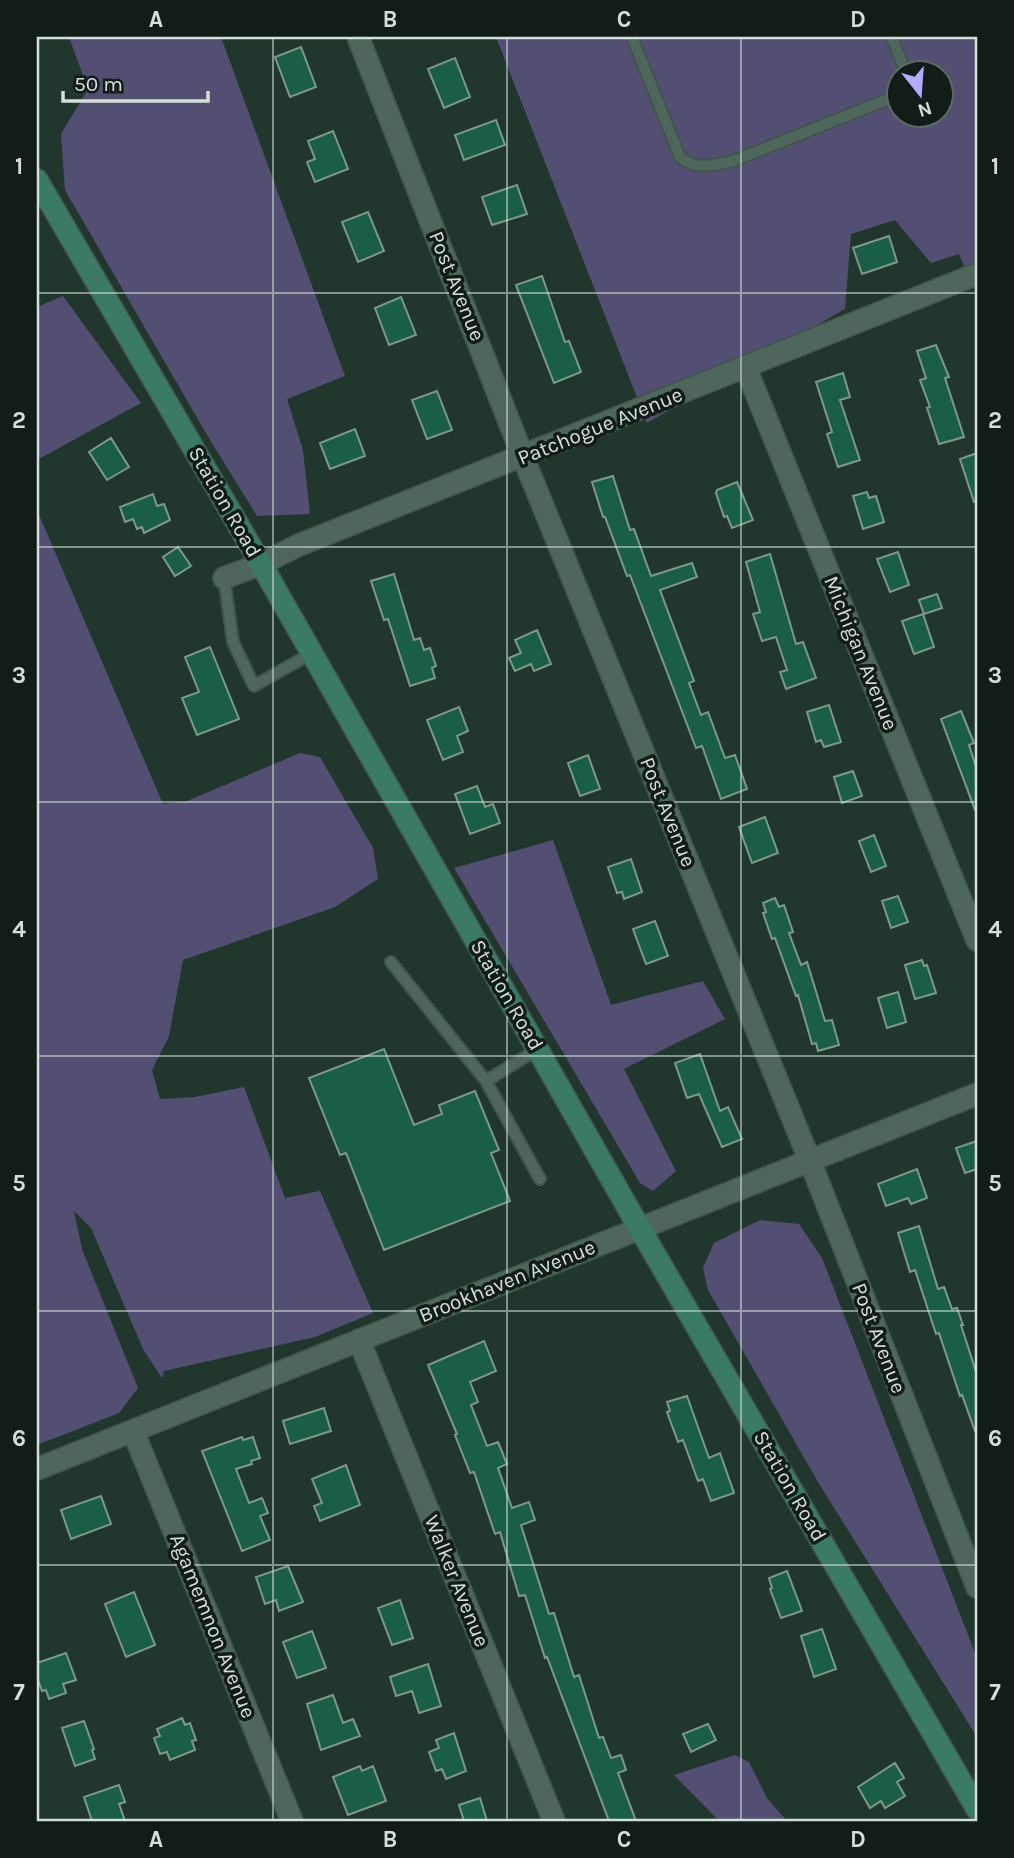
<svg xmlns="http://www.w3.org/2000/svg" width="1014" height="1858" font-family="Karla,sans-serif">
  <rect width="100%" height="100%" fill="#21372e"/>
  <path fill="#524f73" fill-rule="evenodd" d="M69,37H221L345,376L287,399L303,450L310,514L257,516L207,435L65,190L61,134L88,89Z
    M496,37H977V267L966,271L959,254L931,263L895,220L851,234L845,309L647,423ZM898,74H940V116H898Z
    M63,296L141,403L37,460V307Z
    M37,510L163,804L187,801L300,753L320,757L373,848L378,879L335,907L183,960L169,1036L152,1070L160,1099L195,1097L244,1087L285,1198L320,1191L373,1313L315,1337L164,1371L162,1378L143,1349L91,1228L74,1211L82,1249L138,1388L119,1413L37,1445Z
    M553,840L611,1005L703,981L725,1019L624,1069L676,1171L653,1191L640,1183L454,868Z
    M760,1220L799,1224L822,1258L977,1658V1737L818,1482L708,1290L703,1268L714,1243Z
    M735,1755L749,1762L767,1798L787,1821H719L674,1775Z"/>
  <path fill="#1a5e47" stroke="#7e988c" stroke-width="2" d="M301,47L316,87L290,97L275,57Z
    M455,58L470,97L444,108L428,69Z
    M496,120L505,145L464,160L455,135Z
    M333,131L348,169L315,182L307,162L315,159L308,141Z
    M517,185L527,214L492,225L482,197Z
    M368,212L384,251L358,262L342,222Z
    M889,236L897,262L862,274L853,248Z
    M542,276L565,342L569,341L581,372L554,383L516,285Z
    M401,297L416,335L389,345L375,308Z
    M936,345L949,377L945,378L964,437L939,444L927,408L930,407L920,380L926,378L917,351Z
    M843,373L850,397L840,400L860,460L838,467L827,434L832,432L816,382Z
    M437,391L452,430L427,439L412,400Z
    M355,429L365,456L330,469L320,443Z
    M111,438L129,467L107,480L89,452Z
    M977,453V502H974L960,459Z
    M613,476L630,530L634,529L651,576L692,563L697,577L660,590L694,681L689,683L701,715L708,712L725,758L735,755L747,789L721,799L702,746L696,748L630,575L627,576L605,517H603L592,482Z
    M737,482L753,520L732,528L727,516L724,517L716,493L717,490Z
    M867,492L869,498L876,496L884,522L863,529L853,496Z
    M153,494L157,506L164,504L170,520L144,533L142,527L137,529L133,519L125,522L120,507Z
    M178,547L191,566L175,576L163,557Z
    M898,552L909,585L890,592L877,559Z
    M770,554L796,644L803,642L816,678L786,689L780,672L787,670L776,637L762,641L753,614L760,612L746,562Z
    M394,574L414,640L420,638L424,650L430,648L436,666L432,668L435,678L410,686L388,619L384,620L371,581Z
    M937,594L942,608L924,614L919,600Z
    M923,614L934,647L914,654L902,621Z
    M537,630L551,664L534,671L531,664L515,671L509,658L521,653L515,640Z
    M210,647L239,719L197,735L182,698L199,692L185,657Z
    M829,705L841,742L824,747L821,740L816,742L807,712Z
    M459,707L468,731L457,736L463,752L443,760L427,720Z
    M961,711L974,743L969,745L977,770V810H975L941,719Z
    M588,755L600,789L580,796L568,763Z
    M853,771L862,796L842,803L834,777Z
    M477,786L485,807L493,804L500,823L470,834L455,794Z
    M765,817L778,853L752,863L739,827Z
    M874,835L886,866L871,872L859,841Z
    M631,859L642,892L624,899L622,892L617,893L608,867Z
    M898,896L908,922L891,928L882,901Z
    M775,898L779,907L784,905L793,932L789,933L801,965L807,962L825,1021L832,1020L839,1045L818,1051L816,1043L812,1044L798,995L796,996L775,938L772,939L763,913L766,912L763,903Z
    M655,921L668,956L646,964L633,929Z
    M922,960L924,966L927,965L936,993L915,999L905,965Z
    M898,992L906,1022L887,1028L878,998Z
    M384,1049L414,1125L442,1114L439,1105L475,1091L499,1150L491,1153L510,1201L384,1250L346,1153L340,1155L309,1078Z
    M700,1054L720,1111L728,1107L742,1139L722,1147L699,1094L687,1098L675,1063Z
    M977,1141V1169L965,1173L956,1148Z
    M917,1169L927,1198L911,1204L908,1198L886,1206L878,1184Z
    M919,1226L938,1289L944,1287L952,1309L957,1308L963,1325H961L977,1375V1431H975L962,1395L960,1396L939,1333L936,1334L915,1270L910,1272L898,1233Z
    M484,1341L496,1371L470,1382L478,1402L471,1405L487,1446L498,1442L507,1464L498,1468L512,1508L529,1502L535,1520L521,1525L549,1614L554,1613L574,1677L579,1675L599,1738L603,1737L611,1758L621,1755L626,1770L618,1773L636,1821H609L547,1657L545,1658L525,1595L519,1596L500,1532L495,1534L474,1472L470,1473L455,1435L457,1434L428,1365Z
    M687,1396L709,1458L720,1453L734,1493L711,1501L703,1479L698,1481L683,1440L678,1442L667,1412L670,1411L667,1402Z
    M324,1408L331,1431L290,1444L283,1421Z
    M242,1437L243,1440L253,1437L260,1458L251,1461L252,1464L236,1469L249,1503L262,1498L268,1513L260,1516L270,1540L242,1551L202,1451Z
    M346,1465L360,1505L320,1521L314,1506L322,1503L312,1479Z
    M101,1496L111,1524L71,1539L61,1510Z
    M288,1566L303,1602L279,1611L276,1600L265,1604L256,1577Z
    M787,1571L802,1611L781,1618L770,1589L772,1588L769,1578Z
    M134,1592L155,1645L126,1657L105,1604Z
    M400,1600L413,1638L392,1645L378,1608Z
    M822,1629L836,1669L814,1677L801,1636Z
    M312,1631L326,1668L297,1678L283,1642Z
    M66,1653L76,1680L63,1684L66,1693L49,1699L46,1690L42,1691L37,1677V1663Z
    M428,1664L441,1706L419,1713L412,1691L396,1696L390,1677Z
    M333,1695L343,1723L353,1719L360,1736L321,1750L307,1704Z
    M182,1718L185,1725L190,1723L196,1740L192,1741L195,1750L170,1760L167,1752L160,1754L154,1738L160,1736L157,1729Z
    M84,1721L94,1749L92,1750L95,1759L75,1766L62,1728Z
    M708,1724L716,1740L691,1752L683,1734Z
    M454,1733L466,1771L446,1779L442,1769L436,1771L429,1752L439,1748L436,1740Z
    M895,1763L904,1778L897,1782L905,1796L885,1808L881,1801L870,1808L858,1787Z
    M360,1766L362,1771L373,1766L386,1801L348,1815L333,1777Z
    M119,1785L125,1802L119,1804L125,1821H92L84,1797Z
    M480,1798L487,1821H464L459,1805Z"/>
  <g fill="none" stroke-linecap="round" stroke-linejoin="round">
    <defs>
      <path id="service" d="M632,37L680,157C697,171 713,165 733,161L891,98L898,90
        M892,37L906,74
        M224,578L233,642L254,686L312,653
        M391,962L486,1081
        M538,1049L486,1081L540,1179"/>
      <path id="minor" d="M358,37L523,457L810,1161L977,1587
        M745,366L977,940
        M224,578L261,564L299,545L977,274
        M359,1340L554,1821
        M133,1431L292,1821
        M37,1469L977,1094"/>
      <path id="secondary" d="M37,180L261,564L632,1215L977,1809"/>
    </defs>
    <use href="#service" stroke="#41554d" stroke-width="14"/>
    <use href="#minor" stroke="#41554d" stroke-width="24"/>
    <use href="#secondary" stroke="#41554d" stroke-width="24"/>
    <use href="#service" stroke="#4e665b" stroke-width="10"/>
    <use href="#minor" stroke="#4e665b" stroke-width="21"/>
    <use href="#secondary" stroke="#3b7a65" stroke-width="21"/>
  </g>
  <path fill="none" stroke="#d3e0da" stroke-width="2" stroke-opacity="0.55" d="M273,37V1821M507,37V1821M741,37V1821M37,293H977M37,547H977M37,802H977M37,1056H977M37,1311H977M37,1565H977"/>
  <g text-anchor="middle" stroke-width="7" stroke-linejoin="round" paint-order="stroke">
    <g font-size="21" fill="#d3e0da" stroke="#121c18">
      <text transform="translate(457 286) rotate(68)" y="7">Post Avenue</text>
      <text transform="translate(600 426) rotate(-22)" y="7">Patchogue Avenue</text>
      <text transform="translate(225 502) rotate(60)" y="7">Station Road</text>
      <text transform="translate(861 653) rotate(68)" y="7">Michigan Avenue</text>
      <text transform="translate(668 812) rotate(68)" y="7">Post Avenue</text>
      <text transform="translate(507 995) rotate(60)" y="7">Station Road</text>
      <text transform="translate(507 1281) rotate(-22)" y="7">Brookhaven Avenue</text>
      <text transform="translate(879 1338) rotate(69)" y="7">Post Avenue</text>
      <text transform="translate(790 1486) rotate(60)" y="7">Station Road</text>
      <text transform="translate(457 1581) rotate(68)" y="7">Walker Avenue</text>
      <text transform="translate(213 1626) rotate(68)" y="7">Agamemnon Avenue</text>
    </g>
  </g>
  <rect width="1014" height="1858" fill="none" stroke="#121c18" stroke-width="77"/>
  <g transform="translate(920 94) rotate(163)"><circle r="33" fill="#121c18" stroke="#5f6a66" stroke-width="2"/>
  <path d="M0-5L12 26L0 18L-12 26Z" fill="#b3adf9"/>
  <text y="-10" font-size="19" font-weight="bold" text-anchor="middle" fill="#d3e0da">N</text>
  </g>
  <path d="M63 91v10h145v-10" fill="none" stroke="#d3e0da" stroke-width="3.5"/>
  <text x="74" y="91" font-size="21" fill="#d3e0da" stroke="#121c18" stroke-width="5" paint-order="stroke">50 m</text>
  <rect x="38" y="38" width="938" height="1782" fill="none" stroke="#d3e0da" stroke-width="2.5"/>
  <g font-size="23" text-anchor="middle" font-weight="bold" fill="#d3e0da">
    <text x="156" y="27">A</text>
    <text x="390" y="27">B</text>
    <text x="624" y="27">C</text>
    <text x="858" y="27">D</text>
    <text x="19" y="174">1</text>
    <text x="995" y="174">1</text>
    <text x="19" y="428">2</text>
    <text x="995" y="428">2</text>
    <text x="19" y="683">3</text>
    <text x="995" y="683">3</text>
    <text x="19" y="937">4</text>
    <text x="995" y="937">4</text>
    <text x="19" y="1191">5</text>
    <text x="995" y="1191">5</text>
    <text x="19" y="1446">6</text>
    <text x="995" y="1446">6</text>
    <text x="19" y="1700">7</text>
    <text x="995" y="1700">7</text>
    <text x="156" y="1847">A</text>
    <text x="390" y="1847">B</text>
    <text x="624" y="1847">C</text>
    <text x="858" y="1847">D</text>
  </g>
</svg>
